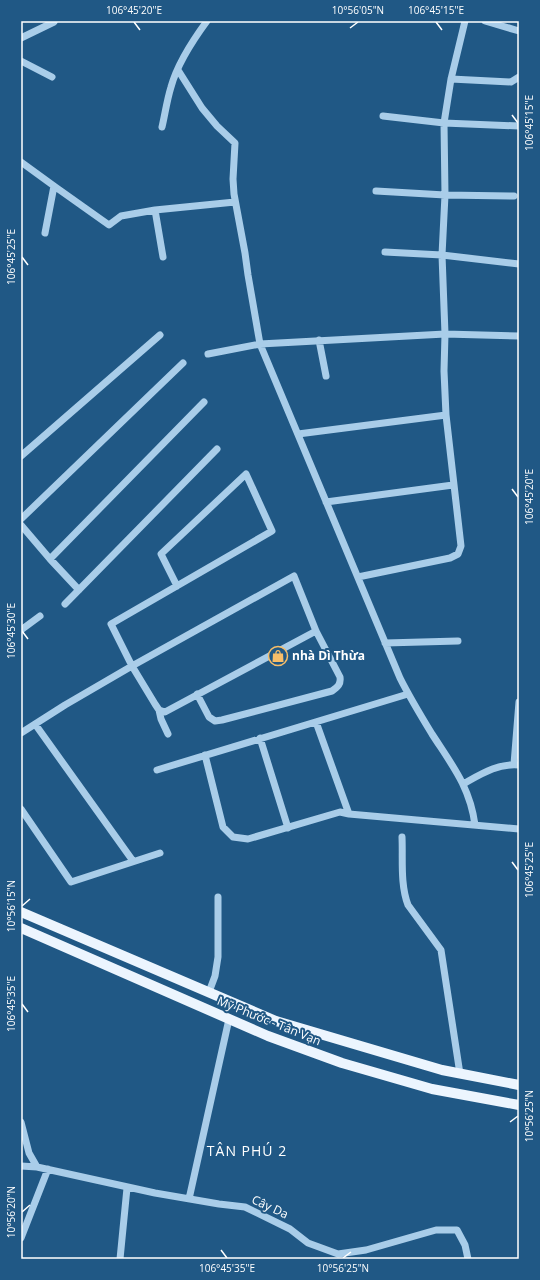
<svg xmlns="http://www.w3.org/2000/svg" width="540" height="1280" font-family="'Open Sans',sans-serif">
  <rect width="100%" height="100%" fill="#205885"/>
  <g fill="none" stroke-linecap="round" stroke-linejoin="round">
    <path stroke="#a9cde9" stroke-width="7" d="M485,21L519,31
      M21,38L54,22
      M21,61L52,77
      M178,70L202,108L217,126L235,143L233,179L234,194L245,253L248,275L260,344L400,678C410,698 421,716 432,734C452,765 470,787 475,825
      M451,79L511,82L519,77
      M383,116L444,123L519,126
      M162,127C165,114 167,100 171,87C177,65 193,40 207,21
      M21,162L54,186L45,233
      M54,186L109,225L121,216L155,210L235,202
      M376,191L445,195L514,196
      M155,210L163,257
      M385,252L442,255L519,264
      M319,340L326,376
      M208,354L260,344L445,334L519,336
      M298,434L446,415
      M21,456L160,335
      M326,502L453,485
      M21,519L183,363
      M21,525L50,559L79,590
      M50,559L204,402
      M358,577L450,558L458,554L461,546L446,415L444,371L445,334L442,255L445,195L444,123L451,79L465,21
      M177,586L161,554L246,474L272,531L111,624L132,666L155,704L159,710L165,712L316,631
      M65,604L217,449
      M21,630L40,616
      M385,643L458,641
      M159,710L161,719L168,734
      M316,722L349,814
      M35,724L133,861
      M21,733L65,705L132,666L294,576L316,631L340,677C341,684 338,687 332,691L222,720L215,721L209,717L197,694
      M260,738L288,828
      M205,755L223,827L233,837L248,839L340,812L349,814L519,829
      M514,764L519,702
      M157,770L408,694
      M463,784C481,774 498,763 519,765
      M21,809L71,882L160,853
      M402,837C403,859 400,884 408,905L441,950L460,1074
      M209,992L215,976L218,957V897
      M21,1122L29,1153L37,1167L155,1193L219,1204L245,1207L290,1229L308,1243L338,1254L366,1250L436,1230H457L465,1245L468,1259
      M21,1166L37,1167
      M189,1199L229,1019
      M21,1238L48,1169
      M120,1259L127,1188"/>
    <path stroke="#ecf5fe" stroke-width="10" d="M21,912L276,1021L442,1070L519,1085
      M21,928L268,1036L342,1063L432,1089L519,1105"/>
  </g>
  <path fill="none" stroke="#fff" stroke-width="1.5" d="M134,22L140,30M436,22L442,30M350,28L358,22M512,115L518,123M22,257L28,265M512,489L518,497M22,631L28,639M512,862L518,870M22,906L30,899M22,1004L28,1012M510,1122L518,1116M22,1212L30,1205M221,1250L227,1258M343,1258L351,1252"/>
  <defs>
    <symbol id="shop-ring" viewBox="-11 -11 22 22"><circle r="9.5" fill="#205885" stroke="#f7be69" stroke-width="1.5"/><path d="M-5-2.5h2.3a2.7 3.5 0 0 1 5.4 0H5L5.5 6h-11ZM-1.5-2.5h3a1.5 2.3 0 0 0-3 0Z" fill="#f7be69"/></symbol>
  </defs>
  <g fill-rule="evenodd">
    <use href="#shop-ring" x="267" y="645" width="22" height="22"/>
  </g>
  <g text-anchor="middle" stroke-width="4" stroke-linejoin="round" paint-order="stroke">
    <g font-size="12" font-weight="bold" fill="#fff" stroke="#205885" text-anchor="start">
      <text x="292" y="660">nhà Dì Thừa</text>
    </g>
    <g font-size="12" fill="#fff" stroke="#205885">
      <text transform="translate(269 1021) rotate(22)" y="4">Mỹ Phước - Tân Vạn</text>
      <text transform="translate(270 1207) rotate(25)" y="4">Cây Da</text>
    </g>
    <g font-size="14" letter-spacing="1" fill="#fff" stroke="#205885">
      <text x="247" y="1156">TÂN PHÚ 2</text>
    </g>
  </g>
  <rect width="540" height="1280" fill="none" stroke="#205885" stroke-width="44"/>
  <rect x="22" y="22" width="496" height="1236" fill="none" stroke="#fff" stroke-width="1.5"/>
  <g font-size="10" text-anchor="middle" fill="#fff">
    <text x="134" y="14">106°45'20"E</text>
    <text x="358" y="14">10°56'05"N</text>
    <text x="436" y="14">106°45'15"E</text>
    <text transform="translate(529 123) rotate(-90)" y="4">106°45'15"E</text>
    <text transform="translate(11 257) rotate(-90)" y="4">106°45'25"E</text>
    <text transform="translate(529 497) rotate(-90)" y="4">106°45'20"E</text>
    <text transform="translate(11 631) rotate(-90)" y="4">106°45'30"E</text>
    <text transform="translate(529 870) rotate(-90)" y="4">106°45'25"E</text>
    <text transform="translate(11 906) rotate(-90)" y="4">10°56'15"N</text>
    <text transform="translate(11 1004) rotate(-90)" y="4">106°45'35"E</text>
    <text transform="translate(529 1116) rotate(-90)" y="4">10°56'25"N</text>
    <text transform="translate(11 1212) rotate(-90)" y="4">10°56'20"N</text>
    <text x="227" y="1272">106°45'35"E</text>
    <text x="343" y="1272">10°56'25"N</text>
  </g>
</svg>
